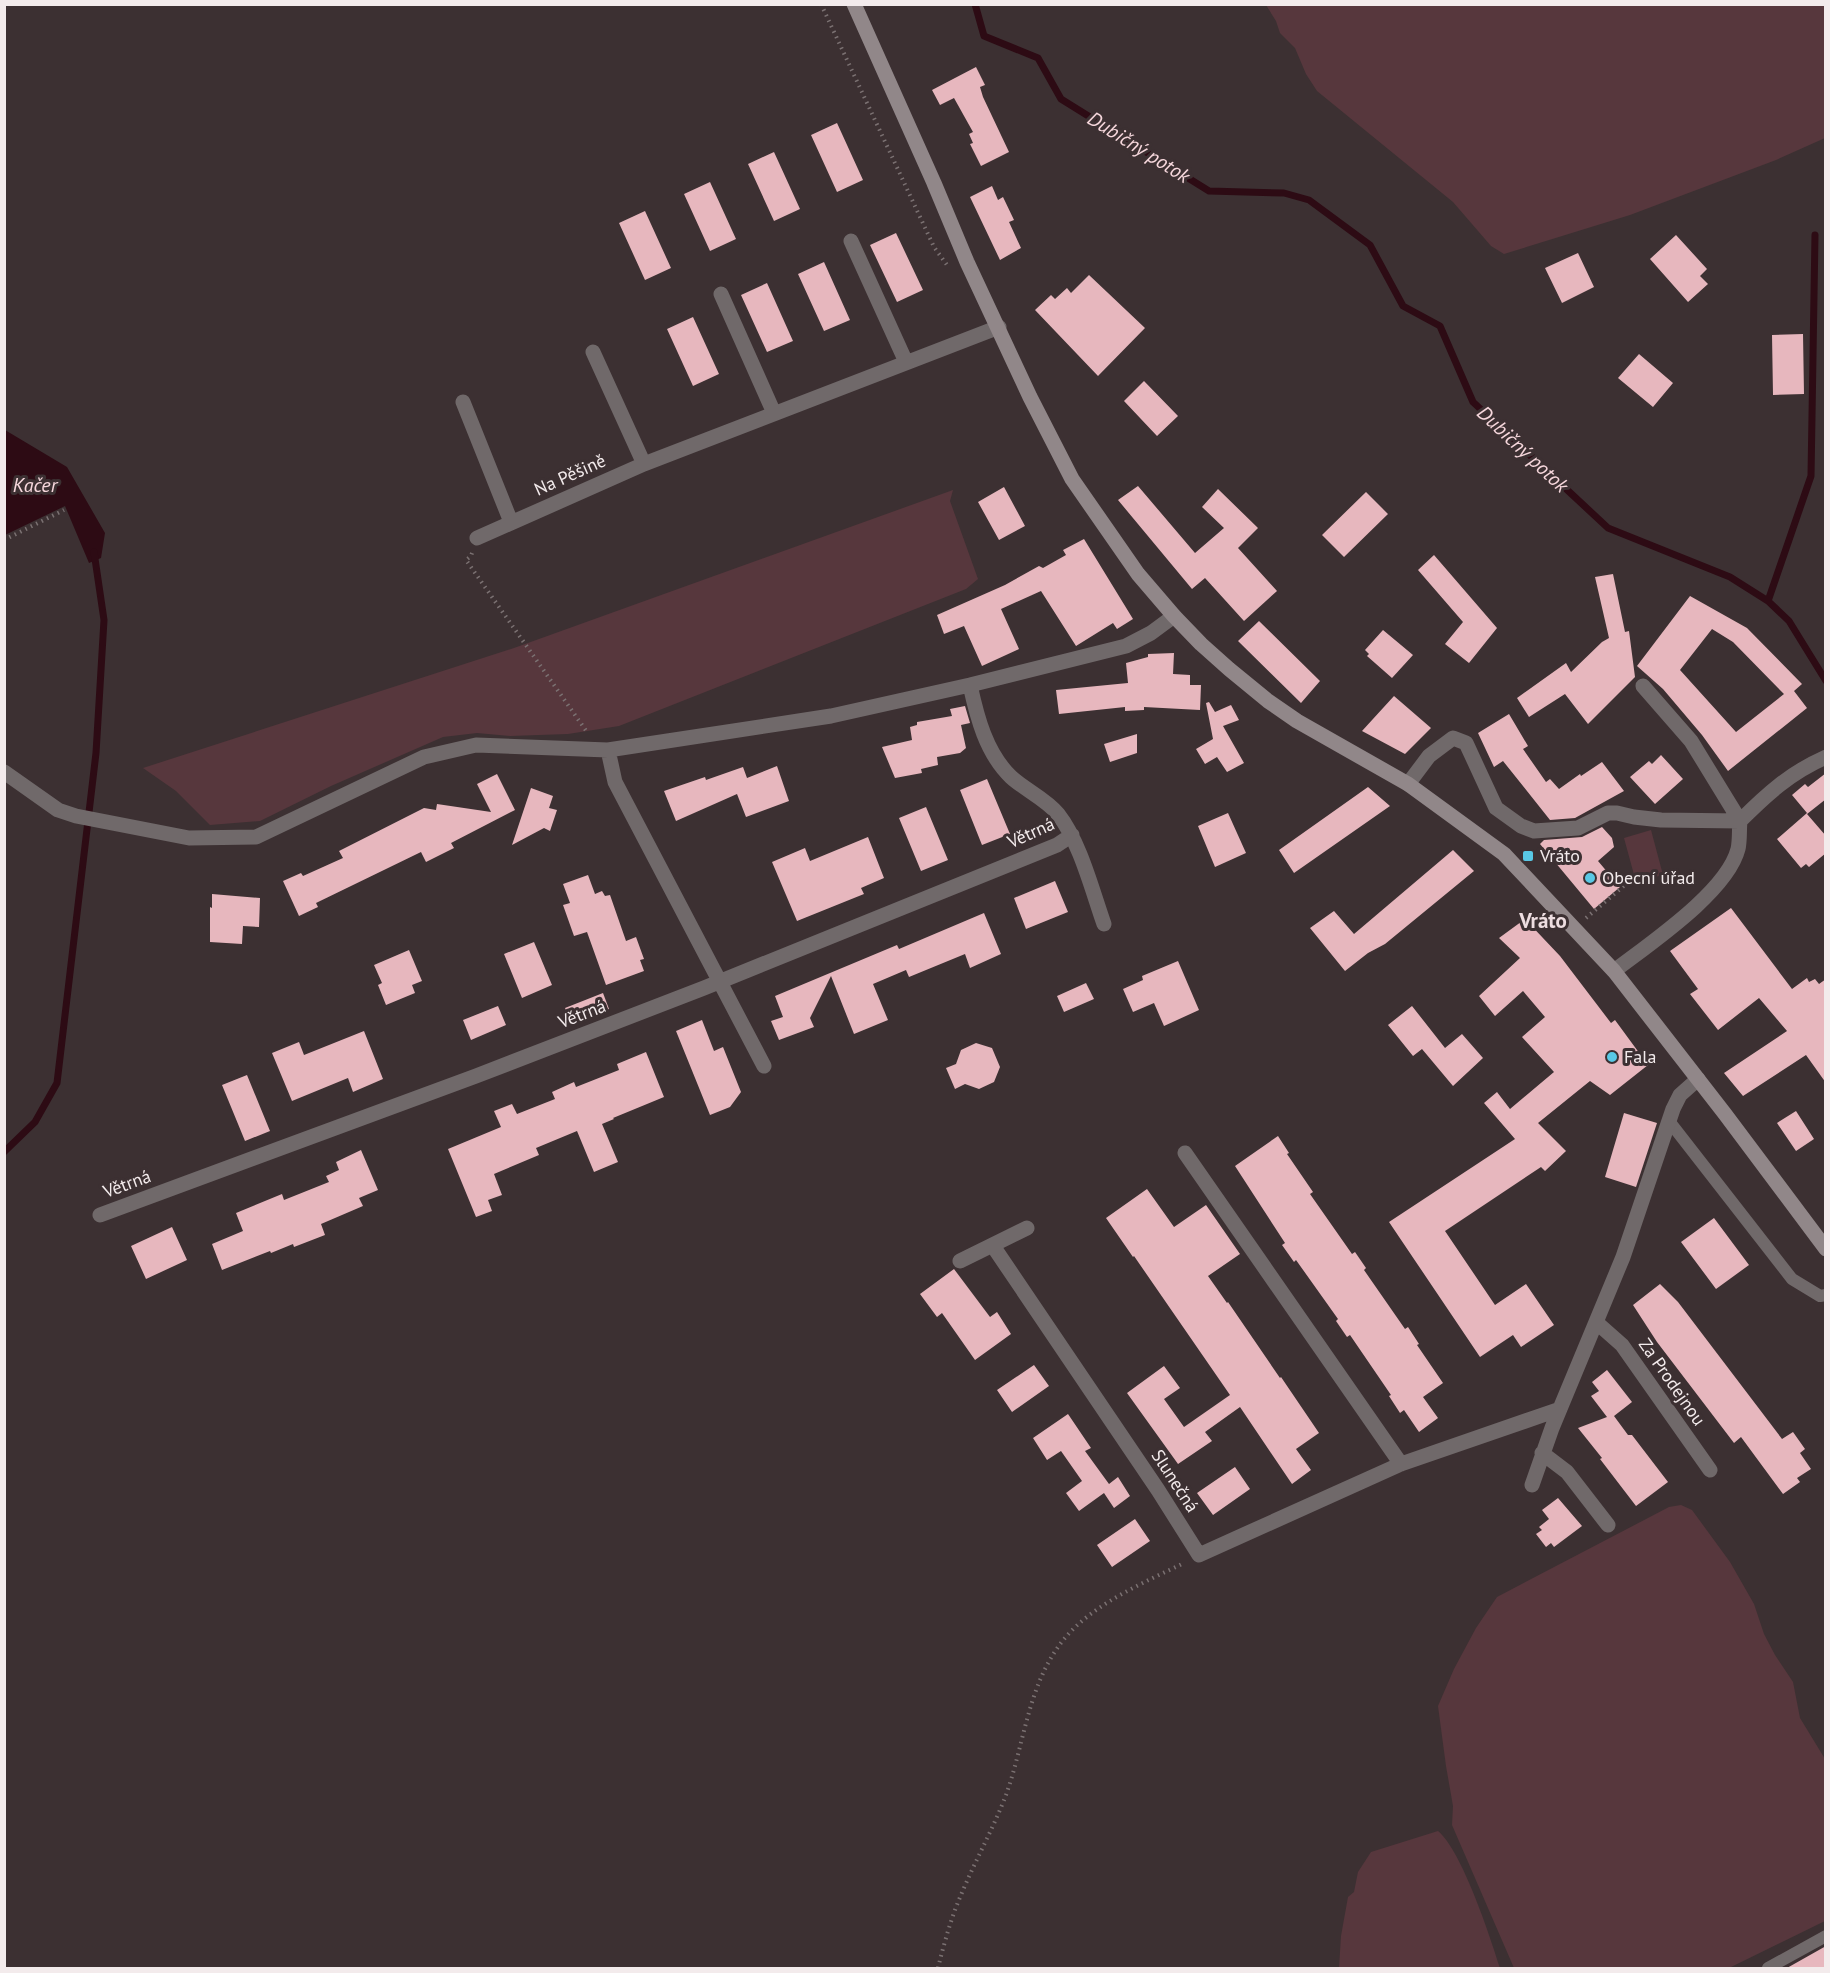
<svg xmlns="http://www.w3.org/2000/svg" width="1830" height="1973" font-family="'PT Sans',sans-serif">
  <rect width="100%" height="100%" fill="#3c3032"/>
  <path fill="#57373d" d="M1266,5H1825V138L1776,160L1630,215L1504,254L1491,246L1453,202L1317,91L1306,74L1295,48L1280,33L1276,21Z
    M953,490L950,501L978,579L966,589L619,726L568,734L510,736L477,733L443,737L331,786L260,821L210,825L176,791L143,768L514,648Z
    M1651,830L1663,875L1636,882L1624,838Z
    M1681,1505L1692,1510L1730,1562L1754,1604L1764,1634L1775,1655L1793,1682L1800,1718L1825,1759V1921L1729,1968H1514L1452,1825L1453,1806L1446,1766L1438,1706L1454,1669L1476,1628L1497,1597L1669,1507Z
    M1438,1831C1462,1851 1490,1936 1500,1968H1339L1341,1936L1348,1897L1354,1892L1358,1872L1371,1852Z"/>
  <path fill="#2d0b14" d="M5,430L67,467L105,533L101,558L89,563L65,506L5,535Z"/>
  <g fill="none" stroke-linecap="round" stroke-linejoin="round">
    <path stroke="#2d0b14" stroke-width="7" d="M975,4L984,36L1038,58L1061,99L1209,191L1284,193L1309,200L1370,245L1403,306L1440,326L1473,402L1608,528L1730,577L1768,601L1789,621L1826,681
      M1768,601L1811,476L1815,235
      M4,1152L35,1122L57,1083L96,753L104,620L94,552"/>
  </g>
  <path fill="#e7b7be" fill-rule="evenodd" d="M976,67L985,85L980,87L983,97L1009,152L981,166L970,144L973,143L969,134L973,132L954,98L940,105L932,90Z
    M837,123L863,180L837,192L811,135Z
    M774,152L800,209L774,221L748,164Z
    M710,182L736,239L710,251L684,194Z
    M992,186L998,200L1003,197L1014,220L1009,222L1021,248L1000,260L970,197Z
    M645,211L671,268L645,280L619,223Z
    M896,233L923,290L897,302L870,245Z
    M1676,235L1707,269L1700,276L1708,284L1688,302L1650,259Z
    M1578,253L1594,287L1562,303L1545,268Z
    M824,262L850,320L824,331L798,274Z
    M1089,275L1145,328L1098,376L1035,310L1051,295L1055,299L1067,288L1071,293Z
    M767,283L793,341L767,352L741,295Z
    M693,317L719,374L693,386L667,329Z
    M1803,334L1804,394L1773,395L1772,335Z
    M1639,354L1673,383L1653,407L1618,378Z
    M1144,381L1178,416L1157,436L1124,401Z
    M1138,486L1195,553L1224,528L1202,507L1218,489L1258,528L1238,548L1277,591L1244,621L1205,578L1192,589L1118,500Z
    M1004,487L1025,526L999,540L978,502Z
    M1366,492L1388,514L1344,557L1322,535Z
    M1084,539L1133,619L1117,629L1113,623L1076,646L1041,591L1001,609L1019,649L982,666L964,626L944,634L937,615L1005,585L1039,566L1043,568L1066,555L1063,550Z
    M1434,555L1497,628L1469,663L1445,644L1463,622L1418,570Z
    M1613,574L1625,632L1629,631L1635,677L1588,724L1565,694L1529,717L1517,698L1566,663L1571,672L1602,642L1609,638L1595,577Z
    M1690,596L1747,628L1802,684L1794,691L1807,708L1728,771L1702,735L1663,689L1637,666ZM1712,629L1733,642L1784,694L1736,732L1680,670Z
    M1259,621L1320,681L1301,703L1238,641Z
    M1383,630L1413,655L1392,678L1367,656L1369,654L1365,650Z
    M1174,653L1173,674L1190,675V685H1201L1200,710L1144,707V710L1125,711V707L1059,714L1056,690L1128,683L1126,663L1148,657V654Z
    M1394,696L1431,728L1405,754L1362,731Z
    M1209,702L1215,712L1231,705L1239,720L1223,726L1244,763L1227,772L1217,757L1205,764L1196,749L1213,739L1206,703Z
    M965,706L970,723L961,725L966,748L960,753L937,757L938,765L921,769L922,773L895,778L882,747L912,740L910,727L917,725V722L952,716L950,709Z
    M1509,714L1528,746L1523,749L1546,782L1550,779L1559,789L1580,774L1581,776L1602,762L1624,791L1575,818L1550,820L1503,761L1494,767L1478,733Z
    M1137,734V753L1110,762L1104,744Z
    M1661,755L1683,779L1655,804L1630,777L1649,761L1652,764Z
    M777,766L789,801L746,817L737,794L676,821L664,791L705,777L706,780L743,767L747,778Z
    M1826,773V799L1807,814L1826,836V853L1809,867L1806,864L1801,868L1777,839L1807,813L1792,795L1805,784L1808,787Z
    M497,774L515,810L451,843L454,848L426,862L421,852L316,903L318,907L299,916L283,881L301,873L303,876L343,858L339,851L424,808L436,810L437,804L491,812L477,784Z
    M987,779L1010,834L982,845L960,790Z
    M1368,787L1390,806L1294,873L1279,850Z
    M531,788L553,796L549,808L557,810L550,831L544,828L512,845Z
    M926,807L948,860L921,871L899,818Z
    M1228,813L1246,853L1215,867L1198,826Z
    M1602,827L1612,838L1614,847L1598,861L1620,887L1594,909L1540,844L1544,840L1582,837Z
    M868,837L884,878L861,888L864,894L797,921L772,862L805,848L810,861Z
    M1453,850L1474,871L1385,944L1368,953L1345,971L1310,928L1334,911L1354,934Z
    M588,875L595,894L602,891L605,896L610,895L626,941L636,937L644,959L640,960L644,971L606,985L587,932L574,936L563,905L570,903L563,884Z
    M1055,881L1068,912L1026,929L1014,898Z
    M212,894L260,898L259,927L243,926L242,944L210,942V907L212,908Z
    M1731,908L1792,989L1807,978L1809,982L1815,979L1819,984L1826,979V1083L1806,1055L1743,1096L1724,1073L1787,1031L1759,998L1718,1030L1690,994L1698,989L1670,951Z
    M984,913L1001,954L970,968L965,954L909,977L906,970L873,984L888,1020L854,1034L831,976L810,1018L814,1027L779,1040L771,1021L783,1017L775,996L897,945L899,949Z
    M1525,919L1560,956L1611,1023L1615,1020L1648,1065L1610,1095L1590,1081L1538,1123L1566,1151L1545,1171L1541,1167L1445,1231L1495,1305L1526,1284L1554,1325L1521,1347L1513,1335L1480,1357L1389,1222L1515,1139L1484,1103L1497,1092L1510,1109L1554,1072L1522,1037L1545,1017L1523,991L1495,1016L1479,996L1520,958L1499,938Z
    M534,942L552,985L522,998L504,954Z
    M409,950L422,981L412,985L415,993L386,1005L378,985L382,983L374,965Z
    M1178,961L1199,1010L1164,1026L1154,1003L1133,1012L1123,989L1143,980L1142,976Z
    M1086,983L1094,999L1064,1012L1057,996Z
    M603,993L609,1009L572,1024L565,1008Z
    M498,1006L506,1025L471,1040L463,1020Z
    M1412,1006L1445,1048L1462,1034L1483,1058L1453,1086L1422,1049L1413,1056L1388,1025Z
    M702,1020L714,1051L723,1047L741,1092L730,1107L710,1115L676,1031Z
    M364,1031L383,1079L353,1092L348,1078L292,1101L272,1053L299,1042L304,1055Z
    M976,1043L992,1048L1000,1067L994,1082L979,1089L965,1084L955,1089L946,1068L956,1064L961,1050Z
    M646,1052L664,1097L613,1118L614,1119L602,1124L618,1162L594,1172L577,1131L536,1148L539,1155L494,1174L502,1195L488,1200L492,1211L476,1217L448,1149L501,1127L494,1111L512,1104L517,1114L555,1099L552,1092L574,1082L576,1087L619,1070L617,1064Z
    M247,1075L270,1131L245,1141L222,1085Z
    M1796,1111L1814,1139L1796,1151L1777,1123Z
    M1624,1113L1657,1123L1636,1187L1605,1177Z
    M1278,1136L1289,1153L1287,1154L1313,1192L1310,1194L1352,1254L1355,1252L1366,1268L1364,1270L1405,1329L1408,1327L1419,1344L1417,1345L1443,1383L1423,1397L1438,1418L1419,1432L1404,1410L1400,1413L1389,1396L1391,1395L1350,1335L1347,1337L1336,1321L1338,1319L1296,1260L1294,1262L1282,1245L1285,1243L1235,1166Z
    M361,1150L378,1190L359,1198L363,1206L321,1224L325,1235L294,1247L293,1244L271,1253L270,1251L222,1270L212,1244L243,1231L236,1213L282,1194L284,1200L329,1182L326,1176L339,1170L336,1162Z
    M1147,1189L1174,1227L1206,1205L1240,1254L1208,1276L1227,1303L1228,1302L1280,1378L1281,1377L1319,1433L1296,1449L1311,1470L1292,1484L1240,1407L1205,1432L1212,1441L1178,1464L1127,1393L1164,1366L1180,1388L1164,1399L1184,1427L1230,1395L1134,1256L1133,1257L1106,1218Z
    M1714,1218L1749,1265L1716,1289L1681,1242Z
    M172,1227L187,1260L146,1279L131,1246Z
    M954,1269L990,1317L997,1312L1011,1334L975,1360L942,1313L937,1317L920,1294Z
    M1660,1284L1678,1302L1782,1439L1793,1432L1805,1449L1800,1453L1811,1469L1797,1478L1800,1482L1783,1494L1741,1437L1734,1443L1657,1342L1633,1305Z
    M1034,1365L1049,1386L1012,1412L997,1390Z
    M1607,1370L1632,1402L1614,1416L1628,1435H1632L1668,1482L1636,1506L1600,1459L1602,1458L1578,1428L1607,1417L1591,1396L1599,1391L1592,1382Z
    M1068,1414L1091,1448L1085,1451L1109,1484L1118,1477L1130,1496L1114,1508L1104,1493L1079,1511L1066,1493L1082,1481L1061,1451L1047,1460L1033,1438Z
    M1235,1467L1250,1489L1213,1515L1197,1493Z
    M1558,1498L1582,1526L1554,1547L1551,1543L1546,1547L1536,1534L1542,1530L1539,1527L1549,1519L1542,1510Z
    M1135,1519L1150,1541L1112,1567L1097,1545Z
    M1826,1946V1968H1787Z"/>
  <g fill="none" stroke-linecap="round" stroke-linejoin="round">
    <path stroke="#7b7172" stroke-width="4" stroke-dasharray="1.5 4.5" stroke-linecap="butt" d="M821,4L934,247L947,265
      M4,540L64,510
      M472,553L471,556L466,560L587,732
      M1586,918L1632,879
      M938,1968C944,1944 951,1918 961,1895C975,1861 993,1829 1006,1795C1025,1742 1028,1682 1065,1638C1093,1604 1145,1582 1184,1563"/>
    <path stroke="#70696a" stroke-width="12" d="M1669,1121L1792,1279L1820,1296L1826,1295
      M1768,1968L1826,1936"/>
    <path stroke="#70696a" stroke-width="15" d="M851,241L906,362
      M721,294L774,413
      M593,352L644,464
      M463,402L511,522
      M477,538L644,464L999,327
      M970,685C977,717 986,753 1011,777C1025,790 1046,799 1058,814C1080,842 1092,890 1104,924
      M1643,686L1691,741L1740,821
      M608,750L615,782L764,1066
      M4,772L58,810L76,816L189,838L256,837L424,757L476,745L608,750L831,716L970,685L1126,646L1151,633L1174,616
      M1408,784L1429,756L1453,738L1466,743L1496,808L1521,826L1534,831L1578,828L1608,813H1617L1634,817L1661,820L1740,821
      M1614,971C1649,944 1727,892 1738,849C1740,841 1739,830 1740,821C1767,794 1790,773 1826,757
      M1185,1153L1401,1464
      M100,1215L476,1076L704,988L1057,845L1072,835
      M993,1246L1158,1490L1199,1555L1401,1464L1560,1409
      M960,1261L1027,1228
      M1596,1322L1622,1345L1710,1470
      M1542,1453L1567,1472L1608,1525
      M1532,1485L1552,1428L1623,1257L1673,1109L1680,1095L1698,1079"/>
    <path stroke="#918789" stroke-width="15" d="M854,4L934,183L967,262L1030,397L1072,479L1138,574L1174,616L1201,644L1229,669L1268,701L1297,721L1408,784L1504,854L1614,971L1725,1114L1826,1249"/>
  </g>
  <g fill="#59c8e5" stroke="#3c3032" stroke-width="2">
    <rect x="1522" y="850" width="12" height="12" rx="3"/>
    <circle cx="1590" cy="878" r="6"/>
    <circle cx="1612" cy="1057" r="6"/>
  </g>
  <g text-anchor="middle" stroke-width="6" stroke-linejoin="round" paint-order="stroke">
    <g font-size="18" fill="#f3ebec" stroke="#3c3032">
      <text transform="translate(570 475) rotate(-24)" y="6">Na Pěšině</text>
      <text transform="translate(1031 833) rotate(-24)" y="6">Větrná</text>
      <text transform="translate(582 1014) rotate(-21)" y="6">Větrná</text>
      <text transform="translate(127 1184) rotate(-20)" y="6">Větrná</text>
      <text transform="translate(1672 1382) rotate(55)" y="6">Za Prodejnou</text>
      <text transform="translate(1175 1481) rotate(57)" y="6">Slunečná</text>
    </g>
    <g font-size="18" fill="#f3ebec" stroke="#3c3032" text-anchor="start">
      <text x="1540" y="862">Vráto</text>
      <text x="1602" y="884">Obecní úřad</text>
      <text x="1624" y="1063">Fala</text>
    </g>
    <g font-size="20" font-style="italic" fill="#f6d7dc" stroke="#3c3032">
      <text transform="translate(1139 147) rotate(32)" y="7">Dubičný potok</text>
      <text transform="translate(1523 449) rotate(43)" y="7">Dubičný potok</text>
      <text x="35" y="492">Kačer</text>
    </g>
    <g font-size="21" font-weight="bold" fill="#eddde0" stroke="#3c3032">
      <text x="1543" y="928">Vráto</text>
    </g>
  </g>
  <rect width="1830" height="1973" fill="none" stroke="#f3ebec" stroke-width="12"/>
</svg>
